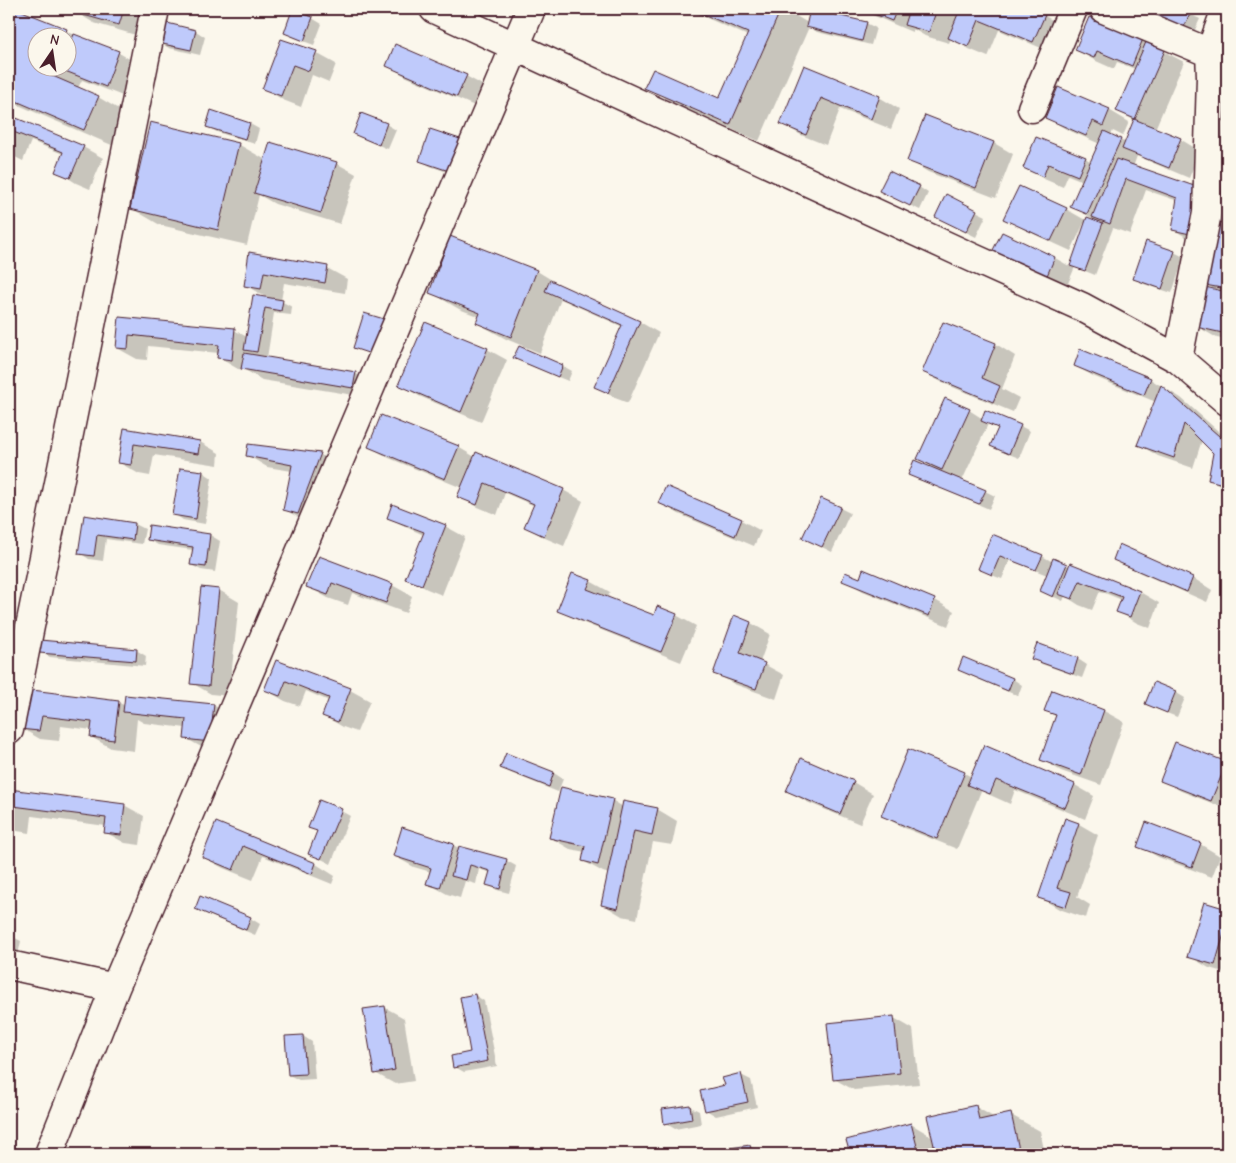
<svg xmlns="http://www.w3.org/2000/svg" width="1236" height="1163" font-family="'Comic Neue',sans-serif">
  <rect width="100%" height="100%" fill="#fbf7ec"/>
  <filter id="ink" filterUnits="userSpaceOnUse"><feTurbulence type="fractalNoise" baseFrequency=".02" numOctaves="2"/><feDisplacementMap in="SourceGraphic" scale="10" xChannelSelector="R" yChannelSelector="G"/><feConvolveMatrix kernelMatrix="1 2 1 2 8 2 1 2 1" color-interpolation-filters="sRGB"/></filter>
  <g filter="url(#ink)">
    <path fill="#0003" fill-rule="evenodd" d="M75,9H147L139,36L94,23L74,11Z
      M688,9H784L808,23H866L876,28L871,45L817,32L809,27L759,141L675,104L646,87L720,100L748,36L700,15Z
      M858,9H1027L1045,16L1064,27L1053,53L999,30L988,57L969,49L951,38L949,43L925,36L913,29L912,32Z
      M1158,9H1179L1200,19L1194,32L1165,20L1155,14Z
      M18,10L67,31L76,36L119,53L138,64L125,97L82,80L78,88L98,97L127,114L114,146L9,101V31ZM38,38H68V68H38Z
      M312,18L322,24L314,45L295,38L285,33Z
      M196,31L205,37L200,55L169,48L159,42Z
      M282,40L316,53L336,64L329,82L312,75L301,107L283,100L264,88Z
      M1142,40L1184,62L1155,129L1180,139L1200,151L1189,178L1137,156L1133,167L1199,189L1193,241L1174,230L1178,201L1146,190L1130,234L1113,228L1095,275L1075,267L1066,288L1014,263L1002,233L1055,258L1071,267L1086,224L1084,223L1071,251L1025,230L1005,218L1066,209L1087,221H1094L1095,220L1072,206L1083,181L1068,175L1063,187L1044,179L1025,168L1037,138L1085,158L1092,162L1100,144L1066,129L1046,117L1109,110L1129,122L1123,136L1113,131L1111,135L1126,143L1134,120L1117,111L1135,69L1117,62L1114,69L1096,61L1076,50Z
      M388,66L466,76L486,87L477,107L407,77Z
      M804,67L879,97L899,109L891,129L840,109L826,145L801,135L781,123Z
      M212,112L250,124L259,129L255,144L217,132L207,126Z
      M9,116L83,147L103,158L90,189L76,183L57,171L63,154L31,141L23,161L9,154Z
      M386,124L396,130L388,149L364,139L354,134Z
      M431,131L459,141L469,146L459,176L430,166L420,160Z
      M994,143L1013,154L996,198L928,172L908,160Z
      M238,144L266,160L336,163L356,174L340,224L275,204L259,195L247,245L160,225L131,208Z
      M919,187L928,193L920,210L890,196Z
      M946,196L986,216L976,237L946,222Z
      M1220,210L1227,211V340L1217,338L1198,327L1217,291L1206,284Z
      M1174,252L1184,257L1172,293L1144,284L1134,278Z
      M250,254L327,268L347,279L345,293L284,283L281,301L292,307L291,315L274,313L267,358L355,373L375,385L372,398L262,380L245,370L238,369L219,358V353L148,346L147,360L137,359L117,348L120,318L234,330L247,337L269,299L245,285Z
      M537,271L565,288L640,322L659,333L628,403L615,398L596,386L623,327L561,299L540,353L506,339L477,323L480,317L459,309L430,292Z
      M944,323L996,344L1015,356L1002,389L1019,398L1013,412L943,383L924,372Z
      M487,349L507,360L481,422L419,396L400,384Z
      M524,363L563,366L572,371L568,381Z
      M1075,366L1150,379L1181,398L1227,439V489L1209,479L1214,452L1202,440L1193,468L1158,456L1138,444L1156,402L1095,377Z
      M969,410L983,419L1020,426L1030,431L1019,458L1001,451L999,429L988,424L962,481L985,491L995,496L989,509L919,479L934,468L919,459Z
      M125,430L200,442L219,453L218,465L154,455L150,476L139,474L120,463Z
      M249,445L321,455L340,466L304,521L284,509L292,471L267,467L247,455Z
      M370,447H458L475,457L563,490L583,501L564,546L545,538L526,527L535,506L505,493L497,515L478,507L459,496L462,488L389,458Z
      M181,469L203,472L212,478L205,524L183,520L174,514Z
      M660,503L741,520L761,531L754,546L679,514Z
      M840,508L850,513L832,552L804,538Z
      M85,517L135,524L145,529L142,544L106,539L103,561L89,559L80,553Z
      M388,517L445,526L465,537L442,595L427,589L407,578L424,535L408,528Z
      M150,527L210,535L220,541L215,572L201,570L191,565L193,550L158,545L149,540Z
      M993,536L1042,556L1053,562L1066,565L1140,592L1159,603L1150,628L1137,623L1117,611L1122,600L1100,591L1092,610L1079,605L1065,596L1063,601L1041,591L1047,575L1010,560L1002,579L989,574L980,568Z
      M1120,546L1193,578L1212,590L1207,602L1134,570L1114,559Z
      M319,557L392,585L412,596L406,613L352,593L348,605L328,598L308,587Z
      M864,571L935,600L954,611L948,626L863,591L844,580L860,579Z
      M590,581L610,592L607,599L655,617L676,615L696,626L681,662L579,621L559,610Z
      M202,589L219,590L239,602L229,696L211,694L192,683Z
      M735,617L751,623L770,634L760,662L784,675L776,699L734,684L715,673Z
      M1038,645L1078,659L1087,665L1082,678L1042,664L1033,658Z
      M136,650L146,656L145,666L50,657L40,652Z
      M964,659L1013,679L1022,685L1018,696L969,675L960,670Z
      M277,661L350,690L370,701L357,732L343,727L324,716L329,701L306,691L300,706L285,701L266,690Z
      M25,691L118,702L125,706L126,696L213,705L233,717L229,752L205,749L185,738L186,728L144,723L137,719L134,751L111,748L91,737L92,730L61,726L59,741L40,739L21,728ZM204,740L216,741V744L204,742Z
      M1053,692L1104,711L1124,722L1101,785L1061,771L1041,759L1057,717L1046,711Z
      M1175,692L1185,698L1177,717L1156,709L1147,703Z
      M1175,744L1227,763V809L1181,791L1162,780Z
      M985,747L1075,785L1094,796L1085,819L1015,790L1010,804L981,791L957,849L902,827L883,816L964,773L972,777Z
      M506,755L554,773L563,779L558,792L511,773L502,768Z
      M853,782L873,794L860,824L807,802L788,791Z
      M9,790L124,805L144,816L140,845L125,843L105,832L106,826L32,816L30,833L17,831L9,826Z
      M612,800L623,807L657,809L677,821L672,845L653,842L637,919L622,916L602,904L609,874L603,872L583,861L585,852L570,849L551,838Z
      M341,811L350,816L331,864L310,853L318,832L309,827Z
      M1066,820L1079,824L1098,835L1077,897L1090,905L1086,918L1059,909L1039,897Z
      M217,824L316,864L335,876L332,884L263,856L253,880L223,868L203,857Z
      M1200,844L1220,856L1212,877L1158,857L1139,846Z
      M453,845L459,848L507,861L516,866L509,893L497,890L487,884L491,873L479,869L476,884L465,881L460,898L447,894L427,883L431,872L414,867L394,856Z
      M1205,904L1227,911V973L1209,968L1189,956Z
      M196,909L250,918L260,924L255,935L206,914Z
      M9,935L21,941L18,955L9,953Z
      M475,995L484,1001L497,1066L464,1072L455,1067L471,1053Z
      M384,1007L404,1018L414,1081L395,1084L375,1073Z
      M894,1018L913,1029L919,1084L854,1090L834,1079Z
      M303,1036L312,1042L315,1079L299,1080L289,1075Z
      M741,1075L751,1080L757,1107L716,1116L706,1110L726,1086Z
      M689,1106L699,1111L701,1124L675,1129L665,1123Z
      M976,1107L995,1118L1011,1115L1040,1131L1045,1154H851L848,1140L911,1124L933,1137Z
      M750,1146L764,1154H697Z"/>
    <path fill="#bfcafb" stroke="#4a1f2b" d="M17,9L67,29L64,38H38V68H51L48,74L99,96L84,130L9,98V28Z
      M74,9H124L119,25L73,12Z
      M691,9H781L730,125L644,88L653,69L719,98L748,33Z
      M810,9L867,22L862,41L806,27Z
      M862,9H897L892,21Z
      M909,9H937L929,32L904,25Z
      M960,9H1030L1045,15L1033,42L979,20L968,47L948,38Z
      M1156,9H1182L1191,12L1184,27L1154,15Z
      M292,10L313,17L304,41L284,33Z
      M1089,17L1143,39L1132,66L1097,51L1094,58L1075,50Z
      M163,22L196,30L191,50L158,43Z
      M74,34L119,51L106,87L60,69L61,68H68V51Z
      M281,39L317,51L309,71L293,65L281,96L262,89Z
      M1146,42L1165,50L1135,119L1116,111Z
      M395,44L467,75L457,97L386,66Z
      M804,65L880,96L871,119L821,98L806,135L780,124Z
      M1058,87L1110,109L1103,126L1093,121L1086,136L1045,118Z
      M211,110L250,123L245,139L206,127Z
      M361,113L387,123L379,145L353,134Z
      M9,115L84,146L70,178L55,172L63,152L11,131L9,137Z
      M925,115L994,142L976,188L907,161Z
      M1134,119L1181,138L1169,168L1122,149Z
      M150,122L239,143L218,230L130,209Z
      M430,129L460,139L449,171L419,161Z
      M1104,131L1121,139L1087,214L1070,207Z
      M1036,137L1086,157L1078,176L1048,164L1043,177L1023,168Z
      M270,142L337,162L321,213L254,193Z
      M1116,159L1200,188L1190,234L1172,230L1177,198L1126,179L1110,224L1092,217Z
      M889,171L920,186L910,206L879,191Z
      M1019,186L1067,208L1051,241L1003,219Z
      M946,194L977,210L966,232L935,217Z
      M1219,208L1227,210V289L1205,285Z
      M1087,217L1103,223L1085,271L1070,266Z
      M1002,232L1055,257L1046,278L992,252Z
      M450,236L537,270L511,337L476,323L480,313L429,293Z
      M1146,241L1175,251L1162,289L1133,279Z
      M249,252L328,266L325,283L264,272L261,289L244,286Z
      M550,280L640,321L608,393L594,387L622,325L545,291Z
      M1205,287L1227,292V334L1196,327Z
      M253,295L283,300L281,311L265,308L257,352L244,350Z
      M364,313L384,319L374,355L353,348Z
      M119,317L235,328L232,360L217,358L219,345L129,335L128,349L116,348Z
      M425,322L488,348L461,412L398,385Z
      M943,322L996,343L982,378L1000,386L993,402L922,372Z
      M519,346L563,365L558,377L513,358Z
      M1080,349L1151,378L1144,395L1074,366Z
      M244,353L356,372L353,388L241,369Z
      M1161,385L1227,443V485L1208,480L1213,453L1184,424L1174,458L1137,445Z
      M945,398L970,409L942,470L917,459Z
      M985,410L1021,425L1009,454L990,446L998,428L981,421Z
      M381,415L459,446L445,479L368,447Z
      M124,428L200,441L198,454L134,444L131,465L118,463Z
      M248,444L321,453L298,514L283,510L292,465L246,456Z
      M476,452L564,489L544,536L524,527L534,504L485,483L477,505L457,497Z
      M914,460L986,490L979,504L908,475Z
      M180,468L203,471L196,519L172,515Z
      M666,486L742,519L735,536L658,503Z
      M821,498L841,507L822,547L802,538Z
      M392,504L446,525L422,585L405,579L424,532L387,518Z
      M84,515L135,523L133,540L97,535L94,556L78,554Z
      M149,525L210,534L206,567L190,565L193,547L147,540Z
      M992,534L1043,555L1036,570L1000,556L992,575L978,569Z
      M1119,544L1193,577L1187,592L1113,560Z
      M319,556L393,584L386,603L332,583L328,595L306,587Z
      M1053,558L1067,564L1053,597L1040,591Z
      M1070,563L1140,591L1130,617L1116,612L1122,597L1080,581L1072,599L1058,594Z
      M863,569L935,599L929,616L842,581L845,572L860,578Z
      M572,573L591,580L587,589L654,615L657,606L677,614L661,652L557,611Z
      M201,587L219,589L209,686L190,684Z
      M734,615L751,622L740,653L765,663L756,689L713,674Z
      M40,640L137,649L136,661L39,653Z
      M1037,643L1078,658L1073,674L1031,659Z
      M963,657L1013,678L1008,691L958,670Z
      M276,660L351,688L338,722L322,716L329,698L286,681L280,696L264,690Z
      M1154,682L1176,691L1167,713L1145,704Z
      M24,689L119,701L114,740L90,737L92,722L42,716L39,731L19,729Z
      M1052,690L1104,710L1081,775L1040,760L1056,715L1044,711Z
      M125,695L214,704L210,742L184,739L186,719L123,712Z
      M1175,742L1227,762L1211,801L1160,781Z
      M984,745L1075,784L1065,808L996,780L990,794L967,785Z
      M908,749L965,772L937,839L881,816Z
      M506,753L554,772L549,787L500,768Z
      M801,758L854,781L840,814L786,791Z
      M1227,784V806L1221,804Z
      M561,787L613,799L598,865L582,861L585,846L549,838Z
      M9,789L125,804L121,835L104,833L106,818L13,806L10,822H9Z
      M319,800L342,809L321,859L308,854L317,831L308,828Z
      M623,801L658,808L652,835L634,831L618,909L601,905Z
      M1065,818L1079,823L1057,888L1071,892L1066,907L1038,898Z
      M216,822L316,863L312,874L243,846L233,870L202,857Z
      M1146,822L1201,843L1192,867L1137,847Z
      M402,827L454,844L440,888L426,884L431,868L393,856Z
      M459,846L507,859L500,889L486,885L490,871L470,865L466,880L451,876Z
      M200,896L251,917L246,930L195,909Z
      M1204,902L1227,909V923L1215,965L1187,957Z
      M475,994L488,1061L453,1068L451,1056L470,1052L460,997Z
      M385,1006L395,1070L374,1074L363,1009Z
      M894,1016L900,1073L833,1080L827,1023Z
      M303,1035L306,1074L288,1075L285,1036Z
      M741,1073L748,1102L705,1111L700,1091L725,1085L722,1078Z
      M690,1105L692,1119L664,1124L662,1109Z
      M976,1105L979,1120L1011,1113L1020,1154H936L927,1116Z
      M911,1123L919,1154H850L846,1140Z
      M750,1145L752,1154H689Z"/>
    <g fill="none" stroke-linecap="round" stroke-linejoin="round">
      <defs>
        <path id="minor" d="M434,9L962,253L1082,307L1178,359L1227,401
          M1104,9L1210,53L1227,56
          M1032,108L1073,9
          M1178,359L1207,213L1211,77L1210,53L1226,9
          M9,730L155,9
          M9,965L115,988
          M49,1154L115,988L531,9"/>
      </defs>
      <use href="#minor" stroke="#4a1f2b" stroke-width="31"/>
      <use href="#minor" stroke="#fbf7ec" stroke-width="28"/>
    </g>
  </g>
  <rect width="1236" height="1163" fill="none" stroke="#fbf7ec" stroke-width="30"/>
  <rect x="15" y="15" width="1206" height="1133" fill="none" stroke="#4a1f2b" stroke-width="2" filter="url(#ink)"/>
  <g transform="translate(52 52) rotate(13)"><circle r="24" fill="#fbf7ec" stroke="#b4a19f"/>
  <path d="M0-4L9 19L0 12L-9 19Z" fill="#4a1f2b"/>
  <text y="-8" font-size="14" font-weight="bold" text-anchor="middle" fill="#4a1f2b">N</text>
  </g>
</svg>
